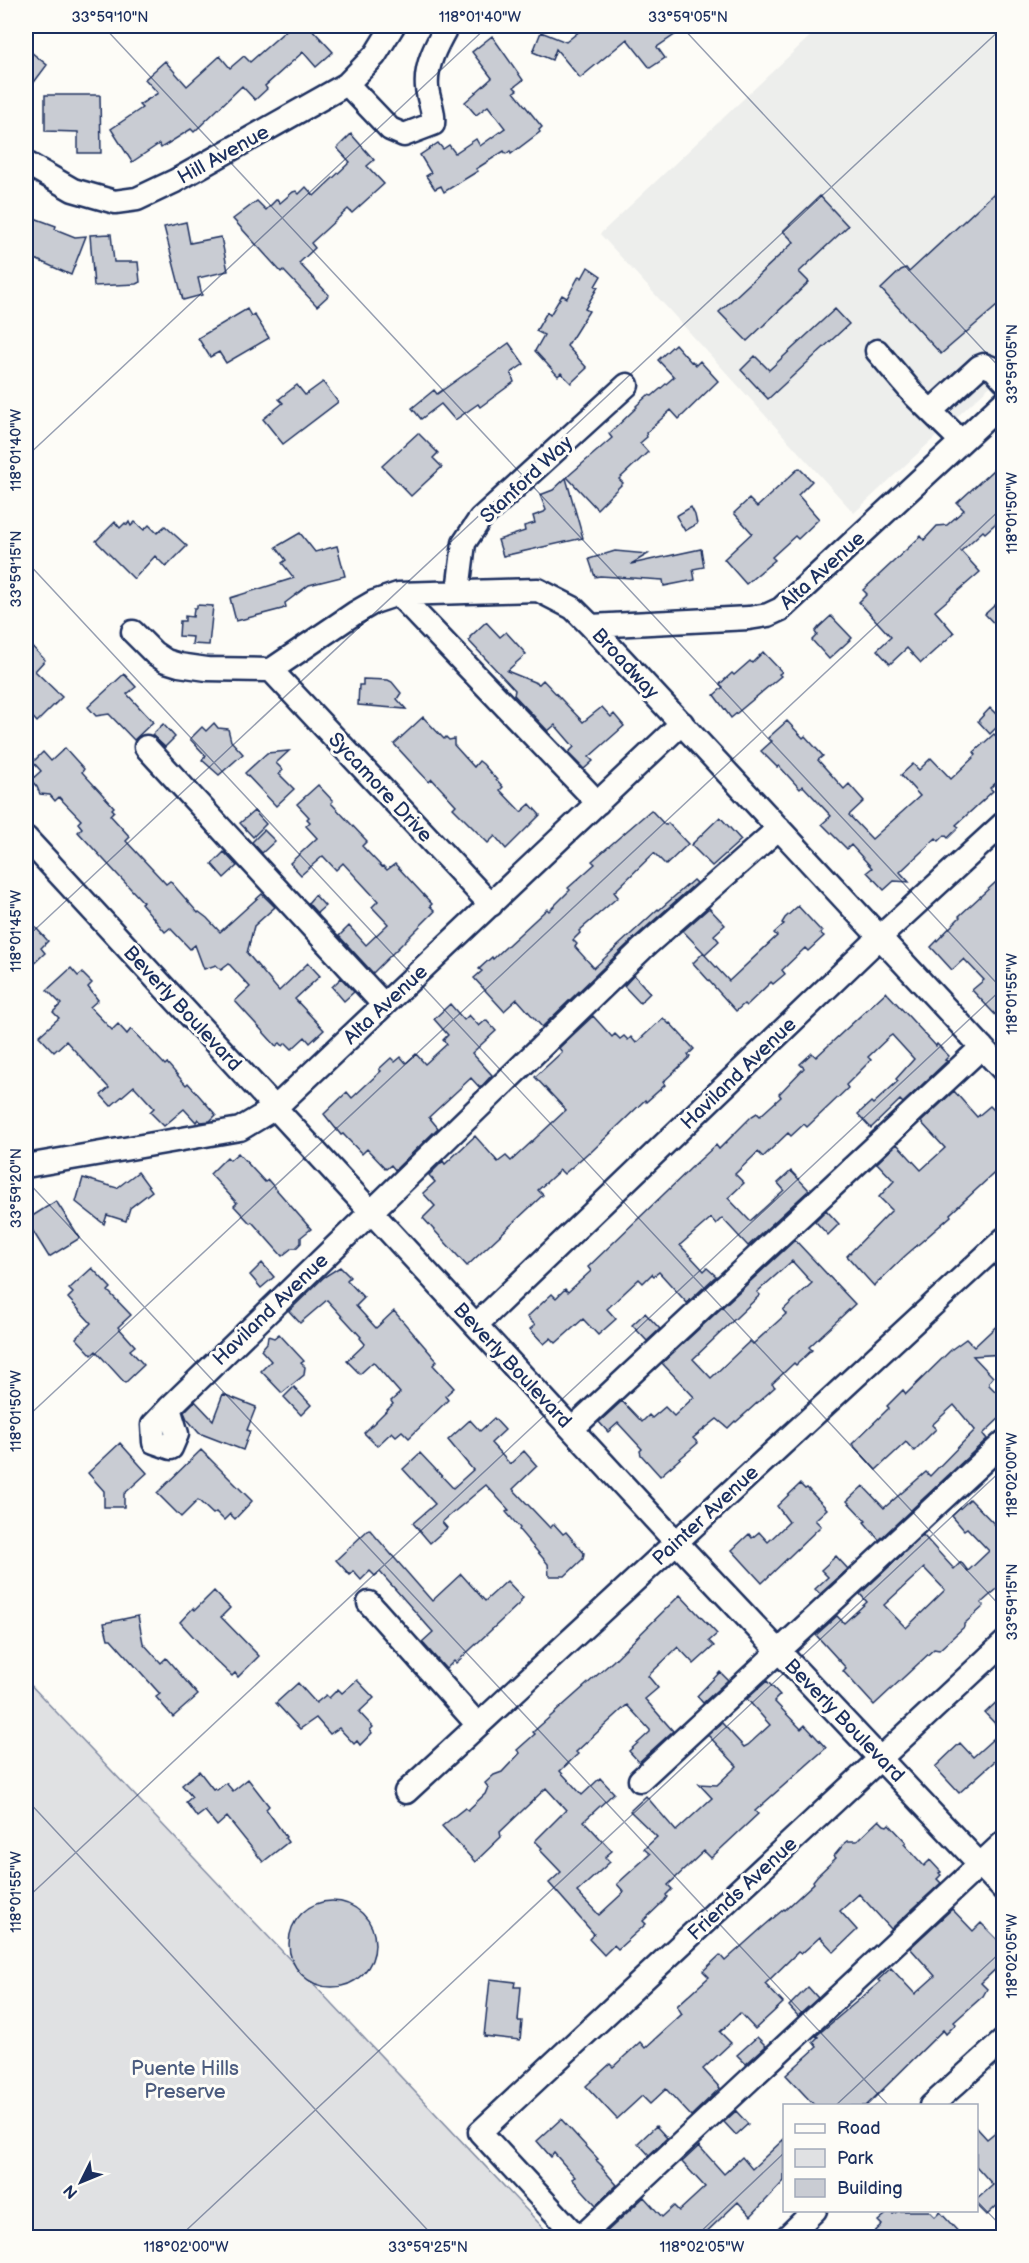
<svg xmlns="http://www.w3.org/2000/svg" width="1029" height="2263" font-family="'Balsamiq Sans',sans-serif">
  <rect width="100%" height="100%" fill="#fdfcf7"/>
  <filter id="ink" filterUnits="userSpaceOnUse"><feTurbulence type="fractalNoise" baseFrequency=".0167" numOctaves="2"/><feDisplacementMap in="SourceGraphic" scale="12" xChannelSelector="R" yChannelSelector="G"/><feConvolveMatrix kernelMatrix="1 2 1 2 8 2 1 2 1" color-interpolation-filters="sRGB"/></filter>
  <g filter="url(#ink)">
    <path fill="#edeeec" d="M821,26H1003V374L854,513L600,234Z"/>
    <path fill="#e0e1e3" stroke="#7e88a0" stroke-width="1.5" d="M26,1680L552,2237H26Z"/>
    <path fill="#c9ccd3" stroke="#1b2f5e" stroke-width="1.5" fill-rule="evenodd" d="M291,26H309L333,52L316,67L303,52L265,86L267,89L255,100L242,86L194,132L191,129L161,148L159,144L132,162L111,129L142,108L139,105L158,93L145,79L165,61L187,86L220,56L230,68L244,56L250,62Z
      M586,26H688L657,47L665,58L650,68L627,39L580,78L556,49L552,60L533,52L541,32L566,42Z
      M492,36L523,80L514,87L517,90L514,92L542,127L539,130L540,132L511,154L510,151L506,154L504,151L476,169L478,171L444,192L441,186L435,189L426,176L431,173L420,155L438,143L443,149L449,145L455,153L476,139L480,146L505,128L488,106L476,115L465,102L492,78L472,52Z
      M26,48L47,65L26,93Z
      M45,95H100L101,153H78V132L45,131Z
      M351,134L374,160L367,166L384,184L352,213L348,209L311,243L315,248L299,263L329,295L317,306L283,270L281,272L233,219L257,201L266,210L277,199L280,203L293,192L296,191L299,194L306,187L314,196L350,162L337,148Z
      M1004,184V300L941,354L881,289L901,270L906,268L909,272Z
      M820,196L848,226L799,272L809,282L747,341L719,312L794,242L783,231Z
      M26,215L56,226L55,229L75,237L86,236L71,275L26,255Z
      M186,222L190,243L221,237L228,271L198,278L202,295L183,300L164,227Z
      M111,234L114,262H138L140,282L136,284L94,286L90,235Z
      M588,267L601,276L595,286L598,287L585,309L589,311L567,346L587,368L571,383L561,373L558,376L535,351L544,335L536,331L547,312L550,315L562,295L567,298L579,276L582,278Z
      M247,309L251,316L254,314L269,338L226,363L219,352L210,357L198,338Z
      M835,309L849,324L768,399L741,370L755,356L769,370Z
      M509,343L524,364L511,373L514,382L480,407L478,404L455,420L441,404L421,419L412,408L434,390L437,394Z
      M675,344L691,362L692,361L696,365L700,361L718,381L679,419L671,410L646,433L647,437L640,443L648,452L619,479L623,483L597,509L567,477L612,438L609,434L637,407L636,406L648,395L652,396L674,377L658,360Z
      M323,382L338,402L283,444L263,419L283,403L279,399L297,385L305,395Z
      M418,433L438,453L433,458L442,467L411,496L382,466Z
      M1004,460V516L985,533L983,531L961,551L980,572L935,611L954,633L921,663L907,648L890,664L877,650L891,637L859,602L867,594L863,590L921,536L924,540L937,526L947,525L964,510L957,503Z
      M799,468L812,481L798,495L819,519L798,539L795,536L772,557L775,560L746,584L724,559L752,533L734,513L749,499L757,507Z
      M566,478L583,538L503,556L498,540L525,531L524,526L535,523L533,516L544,512L546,510L540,495L553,490Z
      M691,507L695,515L697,524L685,531L676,516Z
      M115,522L120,528L125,523L127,525L129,522L131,526L135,522L144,530L149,525L157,533L165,526L187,546L166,567L155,556L134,579L96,541Z
      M300,533L315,552L337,546L345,576L309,585L285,603L286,607L282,609L236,621L230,598L294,578L282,563L286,560L276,547Z
      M701,549L704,567L693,569L695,580L664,586L663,580L600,576L595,577L589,559L615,551L648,554L631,564Z
      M1004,597V634L985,614Z
      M197,605L213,606L209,645L192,644L193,637L179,636L180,621H185V616L193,617L194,608H197Z
      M831,616L852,638L829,659L812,640L817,635L815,632L819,627Z
      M486,622L500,637L506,632L526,654L507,671L539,684L543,680L583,722L602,707L611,717L614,714L624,726L589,757L593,761L584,769L568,753L574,747L555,725L548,731L514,695L515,690L469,641L471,639L470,637Z
      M26,640L45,660L35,671L62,697L37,722L26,710Z
      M763,652L782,672L779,674L781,676L731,718L714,695L723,687L720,684L732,673L734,675L750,661L752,663Z
      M124,674L136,687L127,694L153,722L134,740L109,714L96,716L88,707Z
      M363,679L388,680L392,682L401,693L397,699L406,709L358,705L359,685H363Z
      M990,708L1003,721L990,734L978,721Z
      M423,717L444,739L446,737L449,740L454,739V745L474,767L479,761L483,764L503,787L500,790L521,812L530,804L540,815L506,849L495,836L488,843L453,808L456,805L432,779L429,782L394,744Z
      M787,721L803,738L805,736L823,756L818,760L844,789L849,784L864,801L849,815L872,839L920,796L901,775L913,764L919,770L931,758L951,779L976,755L974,752L994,734L1004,744V776L990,788L993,791L956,825L959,827L948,838L945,835L939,841L936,838L900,872L909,882L894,881L884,890L867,872L872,868L851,845L847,849L822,824L831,816L803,786L800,789L779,766L777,767L761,751L772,741L768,738Z
      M214,723L218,728L228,729L231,741L243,754L219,775L202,760L206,756L190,739L202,727L206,731Z
      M163,724L175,737L165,747L152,735Z
      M65,748L84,769L82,772L114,807L112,809L114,811L110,815L130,837L126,841L166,884L170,881L198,913L199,912L207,918L220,932L262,894L275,907L254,926L247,953L279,991L308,963L320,976L295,999L324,1030L310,1043L305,1037L292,1049L286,1043L283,1046L280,1043L276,1046L235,1001L250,987L229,964L221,970L216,965L204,969L195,945L190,949L170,928L165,932L141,903L143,902L78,832L82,828L78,823L81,820L59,797L55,801L50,795L40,794L37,787L31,780L41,771L33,762L43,752L51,761Z
      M289,751L276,763L283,770L279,774L294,789L276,806L245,773L267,753Z
      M318,785L333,801L331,803L367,841L362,846L382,867L383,866L387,870L395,864L432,904L430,906L435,911L373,973L339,936L349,926L366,945L388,924L372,907L378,901L343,863L336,870L323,856L301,875L290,863L317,838L306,826L310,822L307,819L309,817L297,804Z
      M651,810L665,825L668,823L688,844L666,865L654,853L614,892L618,897L579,931L580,933L573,940L577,944L575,947L594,968L658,909L659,910L693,880L696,883L633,939L542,1027L517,999L504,1011L474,978L482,971L479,969L492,957L493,959L547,909L549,911L570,890L568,888L595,864L592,861Z
      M254,811L266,824L253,837L240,823Z
      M720,817L741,840L712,866L691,845Z
      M264,830L275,841L262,853L252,842Z
      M224,852L237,866L224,878L212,864Z
      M996,882L1004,890V1024L972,990L984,980L964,959L952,970L931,947L960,917L959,916Z
      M315,895L325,906L317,913L308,903Z
      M798,906L822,932L820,933L824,936L808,951L805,948L782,970L785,974L773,984L771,982L746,1006L744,1004L736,1011L693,963L703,953L729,981L777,936L774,933L784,924L782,923L785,918Z
      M709,908L725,925L714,935L719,941L705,954L683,931Z
      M26,917L48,941L41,948L45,953L26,971Z
      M71,968L78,976L82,973L92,983L88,987L98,1000L90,1007L112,1030L118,1024L127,1034L131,1029L165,1065L167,1063L186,1085L188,1083L216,1115L210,1121L201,1122L198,1119L196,1122L184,1109L164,1126L150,1112L154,1108L134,1086L111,1106L101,1095L109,1088L66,1041L54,1052L39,1036L59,1018L53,1012L61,1004L47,990Z
      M634,975L650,993L640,1003L624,986Z
      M341,978L354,992L344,1001L332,987Z
      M886,992L936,1046L937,1044L949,1056L945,1060L947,1061L903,1103L900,1100L871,1128L858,1114L871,1102L873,1104L898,1081L896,1079L914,1059L892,1035L889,1037L868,1057L871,1060L846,1085L848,1088L807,1127L804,1124L791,1136L788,1133L763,1157L758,1152L735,1174L744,1183L728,1198L750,1221L784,1190L778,1183L791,1171L809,1190L748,1246L722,1218L716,1224L711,1218L680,1245L704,1271L707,1268L716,1276L687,1303L659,1272L654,1276L652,1274L643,1283L639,1279L607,1309L616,1319L598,1335L583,1319L556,1343L551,1338L544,1344L530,1329L535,1325L527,1317L552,1294L556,1298L565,1289L568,1292L591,1271L588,1267L691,1168L716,1145L719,1149L752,1116L757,1113L760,1116L781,1097L779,1094L804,1068L800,1064L812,1053L816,1057Z
      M450,1004L464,1020L469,1015L479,1026L486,1020L496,1031L472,1053L492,1075L480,1088L471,1078L429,1117L438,1128L395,1170L391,1165L386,1169L367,1149L362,1154L343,1134L341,1135L324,1114L347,1092L352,1098L381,1071L379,1069L391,1058L395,1062L401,1057L406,1063L416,1054L425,1064L447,1044L443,1040L448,1035L434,1019Z
      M593,1016L612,1037L615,1034L620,1039L624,1036L628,1040L631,1037L636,1043L663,1018L669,1024L670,1023L694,1049L688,1055L690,1057L663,1082L665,1085L646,1102L645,1100L590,1153L589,1152L564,1174L560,1170L538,1190L543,1195L467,1266L423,1218L435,1206L423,1193L435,1182L429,1175L443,1161L445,1164L475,1136L498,1162L506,1156L511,1161L566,1110L535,1077L562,1052L559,1048Z
      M954,1091L977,1117L990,1106L1004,1120V1164L950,1214L951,1216L905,1256L874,1286L847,1256L892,1210L879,1197L894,1181L877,1163L897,1144L921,1170L945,1148L921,1122Z
      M238,1153L265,1182L268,1180L311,1229L301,1237V1243L296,1248H292L282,1256L252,1222L250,1223L234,1206L237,1203L210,1174L227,1157L230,1160Z
      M138,1172L152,1191L130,1208L126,1221L107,1215L104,1224L76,1202L83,1178L117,1188Z
      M56,1201L80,1238L49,1257L26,1220Z
      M826,1210L839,1224L828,1235L815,1221Z
      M795,1240L855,1304L809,1347L812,1350L796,1365L794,1363L772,1384L775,1387L736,1422L735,1421L728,1428L717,1419L693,1438L698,1443L660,1476L641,1455L640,1451L642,1449L618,1423L608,1432L599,1422L622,1401L642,1422L649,1415L652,1418L665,1407L674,1416L694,1397L662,1363ZM792,1261L812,1283L783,1310L786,1314L753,1344L750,1341L711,1378L693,1359L760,1295L757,1292Z
      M262,1263L274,1277L261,1288L250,1275Z
      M340,1267L350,1277L347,1280L364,1298L356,1306L376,1328L394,1311L437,1361L433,1365L454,1388L445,1396L448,1400L409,1438L402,1431L396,1436L392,1432L377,1446L364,1433L393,1404L391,1401L400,1393L373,1362L360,1374L347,1361L365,1344L360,1338L361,1337L327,1300L300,1323L289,1311L324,1277Z
      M92,1268L111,1288L108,1291L131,1315L118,1327L135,1346L130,1350L144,1365L125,1383L96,1351L92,1355L76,1338L91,1323L68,1298L73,1293L69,1289Z
      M645,1313L660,1329L647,1341L632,1325Z
      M1004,1319V1354L973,1356L993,1377L989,1382V1385L1004,1400V1414L983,1434L987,1439L879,1540L864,1522L866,1521L847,1501L863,1486L884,1508L926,1472L930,1476L975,1430L954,1405L932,1425L936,1429L914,1451L906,1442L876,1470L852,1444L889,1408L887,1406L903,1390L906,1394L952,1349L966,1339L974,1347Z
      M279,1334L304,1361L301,1363L305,1367L304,1375L282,1393L261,1371L271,1361L261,1350L267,1343L268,1336L274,1338Z
      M294,1387L311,1405L301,1415L284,1397Z
      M223,1394L256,1407L247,1430L250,1431L243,1450L199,1433L187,1419L184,1412L195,1401L213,1420Z
      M494,1418L505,1430L491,1443L510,1464L524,1451L537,1466L513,1489L550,1528L554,1524L563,1534L566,1532L584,1553L583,1559L565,1576H549L548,1564L519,1530L520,1528L506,1512L509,1510L486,1485L442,1522L447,1528L430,1543L413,1523L435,1504L403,1469L420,1453L453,1488L473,1470L448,1440L470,1420L480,1431Z
      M120,1443L147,1473L124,1494V1507H104V1491L88,1473Z
      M201,1450L252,1501L235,1519L230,1514L224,1520L216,1512L213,1514L198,1500L181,1517L157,1493Z
      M800,1484L805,1489L807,1488L827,1509L815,1520L821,1526L762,1583L732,1550L749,1534L752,1538L759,1532L768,1542L789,1522L777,1506Z
      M970,1499L1004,1534V1583L981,1603L984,1606L964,1624V1627L939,1650L934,1649L874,1705L843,1671L846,1668L816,1635L837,1616L844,1623L867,1602L860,1594L923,1535L954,1569L961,1562L968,1571L989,1551L967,1528L964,1530L952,1516ZM924,1568L945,1590L906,1628L884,1605Z
      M369,1529L432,1601L461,1574L485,1601L507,1581L523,1598L520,1601L521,1602L456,1663L454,1661L446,1669L422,1642L433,1632L380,1572L375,1576L370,1571L361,1580L353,1571L350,1575L336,1560Z
      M836,1556L848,1569L820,1594L815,1589L828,1577L821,1570Z
      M214,1591L230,1608L221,1617L259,1656L238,1677L235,1673L232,1676L211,1656L180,1622L193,1608L195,1610Z
      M680,1595L717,1634L709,1641L714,1646L694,1664L678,1647L648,1676L658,1688L645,1699L673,1731L639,1762L629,1751L650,1732V1730L627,1705L576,1752L578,1754L560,1771L582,1795L600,1778L614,1793L584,1821L612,1851L605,1857L610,1862L577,1892L599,1915L624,1892L617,1884L650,1854L644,1849L657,1837L630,1811L646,1796L676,1831L712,1798L699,1784L717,1785L737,1766L708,1735L722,1723L744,1747L748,1745L770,1725L747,1699L767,1681L780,1695L774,1701L801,1729L805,1725L826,1748L755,1811L758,1814L711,1858L704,1851L668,1885L672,1889L666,1895L667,1897L664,1901L643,1921L646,1924L618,1949L614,1945L604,1955L589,1939L594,1934L549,1883L561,1872L540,1850L542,1848L535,1841L566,1810L546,1788L500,1832L501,1837L475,1862L442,1826L465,1808L468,1810L485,1794L488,1787L485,1783L494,1775L502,1772L520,1753L517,1750L535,1734L533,1732L613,1661Z
      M138,1616L143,1643L161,1663L166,1658L198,1695L173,1717L156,1697L160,1694L111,1639H108L104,1623Z
      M720,1672L728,1680L703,1703L697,1696Z
      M357,1680L374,1698L359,1712L373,1727L370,1730L372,1733L360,1745L357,1741L354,1744L339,1728L330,1734L316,1718L300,1729L276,1703L298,1683L316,1703L326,1695L329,1698L338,1689L342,1693Z
      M1004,1695V1753L959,1793L935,1767L960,1743L973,1757L1002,1731L985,1713Z
      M199,1771L213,1789L215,1788L217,1790L226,1783L233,1791L248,1779L269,1806L266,1809L286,1837L285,1838L288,1842L263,1862L227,1817L217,1826L205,1811L197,1817L186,1802L192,1797L182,1785Z
      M879,1820L884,1825L887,1826L889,1824L906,1842L904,1844L924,1866L930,1860L941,1872L939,1873L941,1875L937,1879L941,1883L891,1929L859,1894L840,1911L857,1930L834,1952L820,1937L801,1954L798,1952L765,1984L783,2003L755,2029L740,2013L720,2032L731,2043L703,2069L720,2088L691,2116L666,2089L650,2104L642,2096L617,2119L586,2086L610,2064L613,2067L640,2042L645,2048L682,2014L677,2006L709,1977L703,1971L720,1955L725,1961L764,1926L784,1909L785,1910L814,1883L813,1881L817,1876L836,1858L834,1856L843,1845L848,1841H857Z
      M289 1944a43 43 0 1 1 86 0a43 43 0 1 1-86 0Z
      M952,1909L973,1931L981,1923L1004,1946V1957L999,1961L1002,1963L981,1983L987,1989L983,1996L954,2022L956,2024L946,2034L943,2030L866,2106H815L786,2075L817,2047L813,2042L818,2037L816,2036L880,1982L878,1980L891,1968L915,1994L935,1976L910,1948Z
      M490,1979L515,1982L514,1987H521L518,2021H522L520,2040L484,2036Z
      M808,1987L818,1998L798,2016L789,2006Z
      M757,2037L766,2046L746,2064L737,2055Z
      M736,2111L748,2124L736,2135L724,2122Z
      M561,2119L598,2159L596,2160L603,2167L602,2168L617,2185L596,2205L572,2179L575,2177L554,2153L551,2157L537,2141Z
      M1004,2125V2199L987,2215L976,2204V2200L993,2185L976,2166V2127L987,2139Z
      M656,2126L667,2138L649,2155L638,2143Z
      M784,2139V2181L751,2216L738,2202L700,2238H600L644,2197L662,2217L674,2206L679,2211L705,2187L682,2162L699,2146L724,2174L742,2157L752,2169Z
      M890,2211L893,2214L898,2211H929L935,2217L940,2212L964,2238H868L882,2225L878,2221Z"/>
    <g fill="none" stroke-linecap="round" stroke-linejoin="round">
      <defs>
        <path id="minor" d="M347,84L390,129L404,135L433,124C435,111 428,100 427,87C425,65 437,44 447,26
          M26,163L73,190L115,202L137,199L175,181L347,84L375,55L393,26
          M877,351L915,396L961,441
          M931,411L979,367L984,365L994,369L1004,380
          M458,591L464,543L480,519L627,385
          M398,594L598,803
          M591,626L749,618L768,615L781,609L1004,402
          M133,632L154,653L166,661L179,665L207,669L271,670L355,613L374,602L398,594L538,590L573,608L591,626L1004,1071
          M271,670L491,905
          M146,747L384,1005
          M26,838L676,1542L1004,1890
          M26,1166L240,1129L275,1108L682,723
          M476,1325L880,937L1004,823
          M169,1408L177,1434L171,1448L154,1442L153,1425L169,1408L642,949L779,828
          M572,1429L982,1047
          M369,1603L478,1725
          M640,1780L1004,1442
          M406,1792L1004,1239
          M931,2106L1004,2040
          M578,2238L480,2132L1004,1643
          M580,2238L1004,1842
          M786,2238L815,2210"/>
      </defs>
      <use href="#minor" stroke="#1b2f5e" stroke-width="27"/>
      <use href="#minor" stroke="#fdfcf7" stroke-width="22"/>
    </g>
  </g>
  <path fill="none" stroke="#1b2f5e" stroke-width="1.5" stroke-opacity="0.45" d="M103,26L1004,991M681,26L1004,372M26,457L488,26M26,561L1004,1610M26,938L1004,26M26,1180L889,2106M26,1418L1004,506M26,1799L435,2238M26,1899L1004,987M835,2106L1004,1949M976,2200L1004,2229M178,2238L1004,1468M694,2238L784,2153"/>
  <g text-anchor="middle" stroke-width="6" stroke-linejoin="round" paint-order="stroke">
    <g font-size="20" fill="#1b2f5e" stroke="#fdfcf7">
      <text transform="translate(223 154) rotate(-29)" y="7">Hill Avenue</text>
      <text transform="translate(526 479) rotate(-43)" y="7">Stanford Way</text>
      <text transform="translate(822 570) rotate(-42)" y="7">Alta Avenue</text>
      <text transform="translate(626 663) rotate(47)" y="7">Broadway</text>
      <text transform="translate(381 787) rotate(47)" y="7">Sycamore Drive</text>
      <text transform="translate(385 1004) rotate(-43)" y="7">Alta Avenue</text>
      <text transform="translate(183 1008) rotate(47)" y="7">Beverly Boulevard</text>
      <text transform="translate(738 1073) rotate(-44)" y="7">Haviland Avenue</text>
      <text transform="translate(270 1309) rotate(-44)" y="7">Haviland Avenue</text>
      <text transform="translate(513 1365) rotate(47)" y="7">Beverly Boulevard</text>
      <text transform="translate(705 1515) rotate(-43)" y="7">Painter Avenue</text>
      <text transform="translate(845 1720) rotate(46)" y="7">Beverly Boulevard</text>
      <text transform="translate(742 1888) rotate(-43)" y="7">Friends Avenue</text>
    </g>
    <g font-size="20" fill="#4c5c7f" stroke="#fdfcf7">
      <text x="185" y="2075">Puente Hills<tspan x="185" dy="23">Preserve</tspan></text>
    </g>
  </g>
  <rect width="1029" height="2263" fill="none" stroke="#fdfcf7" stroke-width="66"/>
  <rect x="783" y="2104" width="195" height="108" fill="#fdfcf7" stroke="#a3aaba" stroke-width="1.5"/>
  <rect x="795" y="2124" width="30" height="9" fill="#fdfcf7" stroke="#a3aaba" stroke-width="1.5"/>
  <text x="837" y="2134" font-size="18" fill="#1b2f5e">Road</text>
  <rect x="795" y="2149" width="30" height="18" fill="#e0e1e3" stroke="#a3aaba" stroke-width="1.5"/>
  <text x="837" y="2164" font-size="18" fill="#1b2f5e">Park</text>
  <rect x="795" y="2179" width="30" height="18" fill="#c9ccd3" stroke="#a3aaba" stroke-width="1.5"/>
  <text x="837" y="2194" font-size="18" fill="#1b2f5e">Building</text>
  <g transform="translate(81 2182) rotate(227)" stroke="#fdfcf7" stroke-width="4.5" paint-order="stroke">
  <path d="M0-4.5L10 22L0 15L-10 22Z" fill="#1b2f5e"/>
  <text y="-9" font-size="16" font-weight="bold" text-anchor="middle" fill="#1b2f5e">N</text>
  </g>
  <rect x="33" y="33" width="963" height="2197" fill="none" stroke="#1b2f5e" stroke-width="2"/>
  <g font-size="15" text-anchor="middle" fill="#1b2f5e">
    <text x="110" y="22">33°59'10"N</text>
    <text x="480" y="22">118°01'40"W</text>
    <text x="688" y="22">33°59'05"N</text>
    <text transform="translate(1012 364) rotate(-90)" y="5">33°59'05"N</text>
    <text transform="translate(16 450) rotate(-90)" y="5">118°01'40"W</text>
    <text transform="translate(1012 513) rotate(-90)" y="5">118°01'50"W</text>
    <text transform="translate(16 569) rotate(-90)" y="5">33°59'15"N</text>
    <text transform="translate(16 931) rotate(-90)" y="5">118°01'45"W</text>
    <text transform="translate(1012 994) rotate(-90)" y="5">118°01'55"W</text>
    <text transform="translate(16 1188) rotate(-90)" y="5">33°59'20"N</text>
    <text transform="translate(16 1411) rotate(-90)" y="5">118°01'50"W</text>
    <text transform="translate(1012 1475) rotate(-90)" y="5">118°02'00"W</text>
    <text transform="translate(1012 1602) rotate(-90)" y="5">33°59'15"N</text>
    <text transform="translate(16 1892) rotate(-90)" y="5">118°01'55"W</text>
    <text transform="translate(1012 1956) rotate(-90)" y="5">118°02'05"W</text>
    <text x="186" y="2252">118°02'00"W</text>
    <text x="428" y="2252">33°59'25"N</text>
    <text x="702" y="2252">118°02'05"W</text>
  </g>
</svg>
